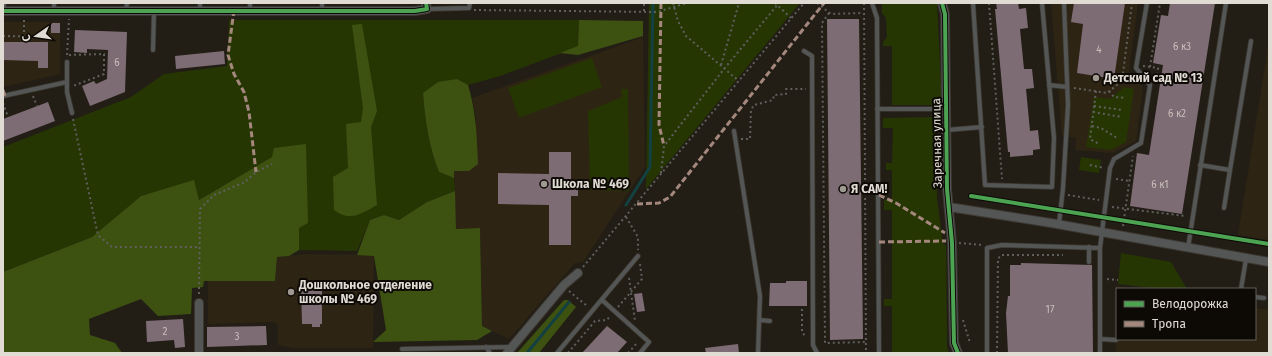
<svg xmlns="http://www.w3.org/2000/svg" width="1272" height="356" font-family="'Fira Sans',sans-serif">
  <rect width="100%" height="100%" fill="#221e16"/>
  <path fill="#2e2413" d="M1051,3H1138L1129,71L1143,88L1136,141L1113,153L1075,150L1076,138L1062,136Z
    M3,22H60V74L3,87Z
    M643,37L645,167L583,262L575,263L509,339L482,326L480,228L456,229L454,171H469L476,118L472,98Z
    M1269,41V240L1238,235Z
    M306,254L374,255L373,348H293L278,345V325L273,322L208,324V281L275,280L277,257Z
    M1116,286L1134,289H1117V339H1255V308L1269,310V353H1116Z"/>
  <path fill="#263603" d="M649,3H800L646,189Z
    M882,3H937L942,105H892V46H883V42L887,37L886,18L882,13Z
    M229,20H579L578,47L500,76L468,85L457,79L423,93C425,120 429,147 439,172L454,178L455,191L427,202L399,220L384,215L370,220L357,251L299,250V227L272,157L199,200L194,181L141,196L92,237L3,272V147L131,97L164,74L227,66Z
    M592,58L602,87L519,118L508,88Z
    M1124,87L1134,89L1126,142L1111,150L1086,147L1094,97L1110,99Z
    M621,89H628L629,191L590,190L588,111L622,97Z
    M936,117L937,198L943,244L946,245L947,347L949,353H892V306H884V299H892V210H884V200L892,199V170H886V163H892L893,128H883V118Z
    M1081,157L1101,160L1099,173L1079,170Z
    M1121,253L1171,262L1187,289H1161L1118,284Z"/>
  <path fill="#3d5211" d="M579,20L643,21V36L578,55L560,53L578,46Z
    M362,24L377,111L371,127L377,205C361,214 350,222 334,210L333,177L348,168L346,124L361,122L363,108L352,25Z
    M457,79L468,85C476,111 477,137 478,164L469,171H454V178L439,172C429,147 425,120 423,93L438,82Z
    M306,144L308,223L299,228V250L289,256L277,257L275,281H204L203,287L192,288L191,314L158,316L141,299L89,319L90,335L115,343L122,353H3V272L92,237L141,196L194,180L199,200L272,157L274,148Z
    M455,191L456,229L480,228L482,326L492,331L477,340L373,342L386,330L374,256L357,255L370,220L384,215L399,220L427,202Z
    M564,300H568L576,307L539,353H517Z"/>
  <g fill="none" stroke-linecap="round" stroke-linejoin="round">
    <path stroke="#134040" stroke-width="3" d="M626,205L650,167L653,3
      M527,353L569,302"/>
  </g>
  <path fill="#7e6c74" d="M996,3H1018L1019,9L1026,8L1028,28L1020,29L1024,69H1032L1034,88L1026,89L1030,131L1038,130L1040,149L1033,150V155L1010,157V152H1008L995,9H997Z
    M1074,3H1125L1114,79L1077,73L1083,24L1071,22Z
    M1170,3H1215L1182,214L1130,206L1137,153L1149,155L1163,65L1153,63L1161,15L1168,16Z
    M827,19H859L863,339L830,340Z
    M51,23H60V33H51Z
    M75,30L127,32L125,92L90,106L82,86L94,81L96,84L107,79L108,50L87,49V53L74,52Z
    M3,42H48V68H38V61L3,60Z
    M224,51L225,64L176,69L175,56Z
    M48,102L55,121L3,141V119Z
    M549,152H571V182H578V196H571V245H549V205L498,204V173L549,174Z
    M1021,263L1092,265L1093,353H1008L1006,313L1008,296H1010V265H1021Z
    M312,281H320V284H322V324H320V327H312V324H302L301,284H312Z
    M786,281H807V306H769L770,283H786Z
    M642,293L645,311L637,312L634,294Z
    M183,319L185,347L175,348L174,340L147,342L146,321Z
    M266,326L267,345L207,347V327Z
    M607,326L627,342L617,353H582Z
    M738,344L739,353H706L705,348Z"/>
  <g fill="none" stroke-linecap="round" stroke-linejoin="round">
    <defs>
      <path id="service" d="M200,3V10
        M250,3V10
        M872,3L877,18L879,353
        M973,3L985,185L1052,187L1054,138L1042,3
        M427,9L469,8L470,3
        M126,10L127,3
        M4,11V3
        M54,11V3
        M322,11V3
        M153,50L154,11
        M804,51L812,56L813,345L817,353
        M67,62V92L72,113
        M1049,85L1067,87
        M3,96L67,82
        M877,109H946
        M947,130L982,127
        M734,131L760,296L758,353
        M1200,165L1230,170L1251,41
        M1224,208L1230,170
        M1059,224L1063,188L1068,105L1064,3
        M1089,247V262
        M1188,248L1226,3
        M1241,289L1246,259
        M1255,297L1264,298
        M602,300L649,342L640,353
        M759,320L770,321
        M1100,339L1116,340
        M486,347L490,353
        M402,349L512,347
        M557,353L638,256
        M987,353V248L1002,245L1100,248
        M1100,353V248L1110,168L1114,159L1141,143L1150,85L1136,68L1147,3"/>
      <path id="minor" d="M942,3L945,14L947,189L952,243L954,343L958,353
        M3,11H415L427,9L426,3
        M949,207L1051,223L1269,262
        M199,353V303
        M507,353L564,285L578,273"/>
    </defs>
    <use href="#service" stroke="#3c3831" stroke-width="5.5"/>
    <use href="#minor" stroke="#3c3831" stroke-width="10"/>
    <path stroke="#5f5f5d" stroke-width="2" stroke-dasharray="2 3" stroke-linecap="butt" d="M673,3L678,21L686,36L739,81
      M775,3L791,18
      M817,3L831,14L863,13
      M864,3L866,353
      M989,3L1002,179
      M474,10L657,12L687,3
      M644,11V3
      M829,13L822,23L825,343L866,342
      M3,36L52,37
      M24,42V20
      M67,55L69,19
      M69,55L104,54V74L73,86
      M721,65L739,3
      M1143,66L1158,68L1156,82
      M1150,67L1160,3
      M1074,88L1107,93L1122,81L1132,3
      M1096,91L1090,139L1099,144
      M1109,91L1114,97L1126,98
      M33,96L37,106
      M3,103L8,117
      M1094,106L1122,110
      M1093,112L1122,117
      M73,119L98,235L112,247H200
      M1092,126L1101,128L1117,138
      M741,139H750L751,110L754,105L773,100L774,95L786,94V89H806
      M1090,165L1104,168
      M661,173L664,146L724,69L779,3
      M1116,179L1130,181
      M1068,195L1099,200
      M1112,207L1185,216
      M626,217L638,237V250
      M1123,226L1133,156
      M959,243L983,245
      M583,267L804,3
      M629,278L635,321
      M1107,279L1118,280
      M569,291L587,306
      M199,294L200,209L214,195L245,182L256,172L272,164
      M618,307L642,279L640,264
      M802,309V332L805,336
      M963,320L970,343
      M568,353L595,321L607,320L610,316
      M628,353L638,342
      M997,353L998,259L1001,255H1063"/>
    <use href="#service" stroke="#545655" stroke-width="4"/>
    <use href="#minor" stroke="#545655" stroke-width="8"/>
    <path stroke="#a5887d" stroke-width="3" stroke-dasharray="6 3" stroke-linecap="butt" d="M661,3L659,125L664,146
      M234,10L228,55L234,74L244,92L249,112L256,172
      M3,90L5,96
      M879,195L896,203L945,233
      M637,204L659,203L670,197L824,3
      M879,242L946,241"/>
    <defs>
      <path id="cycleway" d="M942,3L945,14L947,189L952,243L954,343L958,353
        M3,11H415L427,9L426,3
        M971,196L1269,244"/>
    </defs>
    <use href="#cycleway" stroke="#0d0905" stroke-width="6"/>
    <use href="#cycleway" stroke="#4ca352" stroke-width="4"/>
  </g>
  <g fill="#9e9991" stroke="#0d0905" stroke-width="1.5">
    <circle cx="1096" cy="78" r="4"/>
    <circle cx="544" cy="184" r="4"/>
    <circle cx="843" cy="189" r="4"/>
    <circle cx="291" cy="292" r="4"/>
  </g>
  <g text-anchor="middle" stroke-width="4" stroke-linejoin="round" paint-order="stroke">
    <g font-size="10" fill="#c8bfbb">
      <text x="1182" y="50">6 к3</text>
      <text x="1099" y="53">4</text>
      <text x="117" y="66">6</text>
      <text x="1177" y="117">6 к2</text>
      <text x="1160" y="188">6 к1</text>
      <text x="1050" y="313">17</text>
      <text x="165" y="335">2</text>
      <text x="237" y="340">3</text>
    </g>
    <g font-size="12" font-weight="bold" fill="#e0dbd3" stroke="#0d0905" text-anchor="start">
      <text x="1104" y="82">Детский сад № 13</text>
      <text x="552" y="188">Школа № 469</text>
      <text x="851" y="193">Я САМ!</text>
      <text x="299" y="289">Дошкольное отделение<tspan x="299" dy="14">школы № 469</tspan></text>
    </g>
    <g font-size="12" fill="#e0dbd3" stroke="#0d0905">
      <text transform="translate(937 143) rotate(-91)" y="4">Заречная улица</text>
    </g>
  </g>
  <rect width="1272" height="356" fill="none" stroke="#e0dbd3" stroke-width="8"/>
  <rect x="1116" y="288" width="140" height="52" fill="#0d0905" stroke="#615d57"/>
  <rect x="1124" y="301" width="20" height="6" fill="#4ca352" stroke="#615d57"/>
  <text x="1152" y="308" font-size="12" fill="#e0dbd3">Велодорожка</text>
  <rect x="1124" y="321" width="20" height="6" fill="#a5887d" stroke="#615d57"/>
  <text x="1152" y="328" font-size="12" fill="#e0dbd3">Тропа</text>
  <g transform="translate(36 36) rotate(257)" stroke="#0d0905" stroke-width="3" paint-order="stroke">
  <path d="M0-3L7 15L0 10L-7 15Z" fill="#e0dbd3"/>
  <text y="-6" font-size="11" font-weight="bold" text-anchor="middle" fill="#e0dbd3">С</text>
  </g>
</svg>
